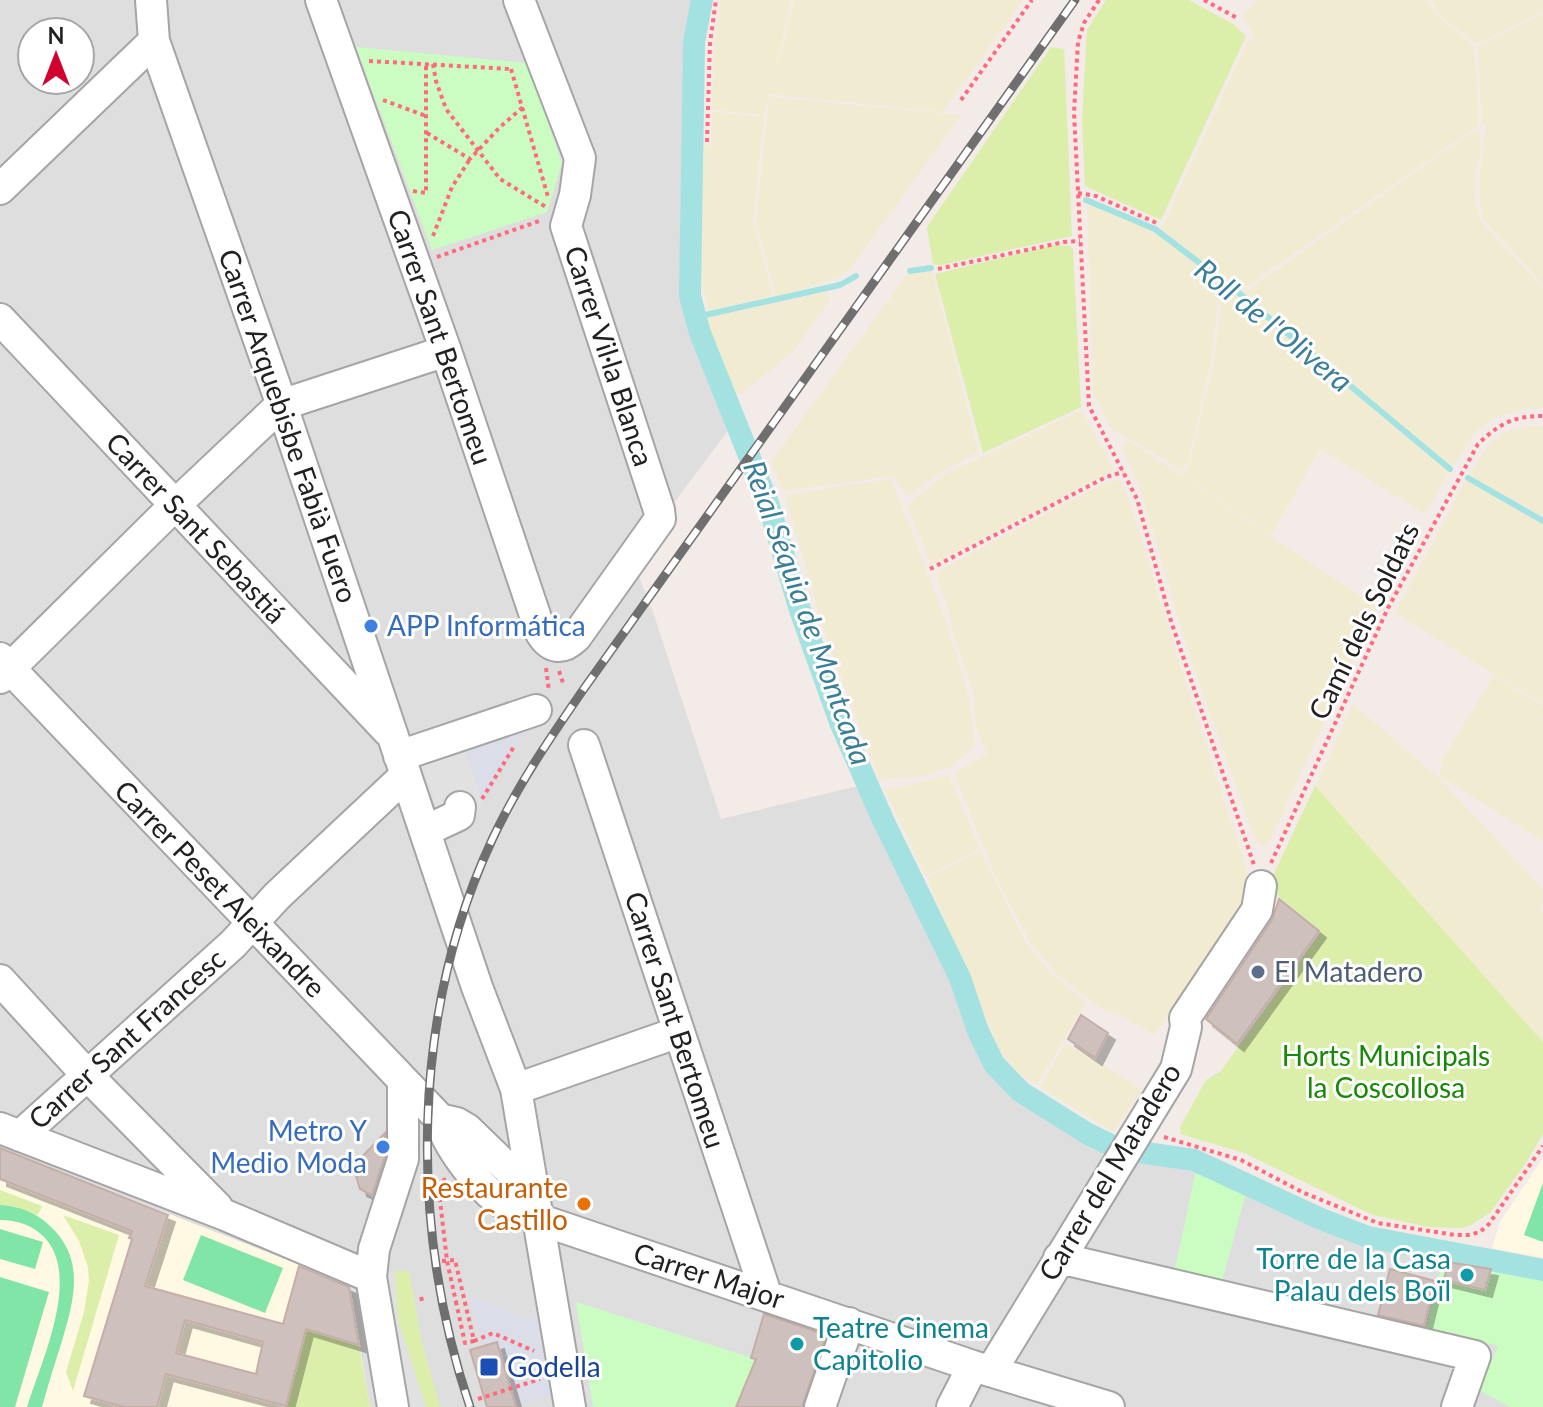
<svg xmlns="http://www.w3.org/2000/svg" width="1543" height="1407" font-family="Lato,sans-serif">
  <defs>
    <filter id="shadow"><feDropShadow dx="7" dy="7" stdDeviation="0" flood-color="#0004"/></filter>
  </defs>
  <rect width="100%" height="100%" fill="#f2ebe7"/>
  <path fill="#dfdede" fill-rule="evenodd" d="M0,0H695L687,45L682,284L690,327L730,428L632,559L653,612L721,819L858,786L914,897L984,1063L1006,1089L1107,1151L1197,1166L1344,1239L1443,1260L1543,1277V1407H0ZM32,32H80V80H32Z"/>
  <path fill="#fff8e2" d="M0,1148L349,1284L370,1407H0Z
    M1543,1158V1258L1492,1248L1500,1222Z"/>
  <path fill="#f1ecd1" d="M721,0H792L764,115L712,110L714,47Z
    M795,0H1023L943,112L769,94Z
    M1258,0H1426L1439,17L1474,46L1479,125L1240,291L1161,229L1248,41L1255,39L1242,15Z
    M1431,0H1543V12L1476,44L1440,15Z
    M1543,14V284L1484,220L1481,213L1479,180L1486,125H1482L1478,45Z
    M769,97L961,115L853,265L841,277L782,296H776L756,222Z
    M712,112L764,117L753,220L773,296L708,311L702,285L703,145H711Z
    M1475,130L1480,132L1481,153L1475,173V199L1480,221L1543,288V408L1524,409L1494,418L1476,431L1451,469L1241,295Z
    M1087,202L1150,229L1220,281L1212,357L1188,463L1179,471L1168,461L1111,429L1093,391Z
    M932,271L979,452L944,470L908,496L892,476L783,491L771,462L907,274Z
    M1223,282L1450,471L1425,514L1320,449L1272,535L1180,474L1189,465L1215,356Z
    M828,292L830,300L794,351L740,395L734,392L702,317Z
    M1082,410L1114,470L931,565L907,506L945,474Z
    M1528,426H1543V517L1469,475L1487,447L1504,432Z
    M1128,440L1377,607L1269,843L1263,846L1257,843L1249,825L1185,641L1140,488L1121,447Z
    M891,479L942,610L958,658L969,698L975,746L952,766L922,776L879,780L824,630L785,495Z
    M1120,480L1129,499L1176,653L1251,881V890L1242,902L1234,926L1154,1035L1126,1018L1102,1009L1059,976L1030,942L995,875L954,773L987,754L975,725L974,694L952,629L948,607L935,573L1104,483Z
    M1466,480L1543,523V704L1395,613Z
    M1494,675L1543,706V841L1440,776L1442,759Z
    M1353,704L1439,778L1543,889V903L1539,909L1543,914V1042L1315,786Z
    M949,775L980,849L925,876L884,788H897Z
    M981,851L1025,942L1053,975L1086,1002L1037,1085L1020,1074L1000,1051L927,878Z
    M1066,1043L1142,1089L1113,1132L1040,1087Z"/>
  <path fill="#dbeeaa" d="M1106,0H1189L1233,24L1246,36L1161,220L1085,186L1082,120L1087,30Z
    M1051,47L1064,49L1072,236L941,265L933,264L927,227Z
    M1055,245L1070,246L1073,249L1081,407L983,453L935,274Z
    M1315,786L1543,1042V1134L1525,1164L1490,1213L1469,1226L1460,1228L1428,1227L1373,1215L1244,1153L1181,1134L1180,1127L1206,1080L1221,1071L1321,932L1279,898L1271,880Z
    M0,1190L42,1206L38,1215L13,1206L0,1205Z
    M63,1215L119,1235L73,1391L66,1372L84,1312L89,1281L88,1267L79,1241Z
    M395,1271H409L422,1343L440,1407H426L398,1320Z
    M306,1329L359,1345L370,1407H285Z"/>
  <path fill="#cbfdc2" d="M356,47L527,63L562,163L547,212L432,250Z
    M1197,1166L1247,1189L1221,1285L1174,1273Z
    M1443,1260L1543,1277V1407H1510L1479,1390L1498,1346L1426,1328Z
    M576,1302L756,1359L736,1407H593Z"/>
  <path fill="#80e5a7" d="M1543,1183V1242L1524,1235Z
    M0,1205C19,1206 36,1212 50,1226C86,1259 74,1300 62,1341C55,1363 48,1385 42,1407H27C41,1362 82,1276 44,1237C32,1225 17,1220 0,1220Z
    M0,1229L43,1242L35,1269L0,1259Z
    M201,1235L283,1268L265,1313L183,1280Z
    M0,1277L49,1292L15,1407H0Z"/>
  <path fill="#e1e1e1" d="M464,747L483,802L472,820L444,830L421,761Z
    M395,1271L398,1321L426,1407H411L383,1322L380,1272Z"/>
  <path fill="#dbdee8" d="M536,710L483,802L461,737Z
    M469,1296L530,1319L541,1316L552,1396L512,1407L508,1381L497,1342L484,1346Z"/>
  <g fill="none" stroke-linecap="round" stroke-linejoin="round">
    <path stroke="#a4e2e2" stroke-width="6" d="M1086,200L1155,229L1239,293L1450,469
      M910,271L931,268
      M696,317L840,285L856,276
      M1468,478L1543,521"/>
    <path stroke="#a4e2e2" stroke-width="22" d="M702,0L694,42L690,296L700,333L768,503L801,613L840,722L883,820L960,978L978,1031L994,1064L1021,1092L1088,1134L1113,1146
      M1132,1151L1194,1160L1321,1219L1368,1237L1543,1270"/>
  </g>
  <path fill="#cec0bc" stroke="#c5aea8" stroke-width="2" fill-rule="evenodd" filter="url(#shadow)" d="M1279,899L1319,931L1237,1044L1206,1019L1272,920Z
    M1081,1015L1108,1033L1095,1058L1068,1039Z
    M385,1133V1156L372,1195L360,1189L353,1166Z
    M0,1148L168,1215L145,1286L283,1324L299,1266L349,1287L359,1345L306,1329L286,1406L166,1374L157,1407H124L84,1396L132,1239L129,1238L132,1231L0,1179ZM185,1320L263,1342L256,1374L176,1353Z
    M1448,1262L1491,1269L1485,1290L1444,1280Z
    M1390,1269L1435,1281L1424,1326L1378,1315Z
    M764,1314L826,1335L802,1407H736L756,1359L751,1358Z
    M497,1342L516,1407H487L470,1350Z"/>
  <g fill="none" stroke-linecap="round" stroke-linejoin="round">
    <defs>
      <path id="minor" d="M151,0L154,41L278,394L477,987L516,1089L570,1407
        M321,0L446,351L541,633C550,648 562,651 576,637L655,526L660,519L659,510L566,226L575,195L580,158L519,0
        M0,189L154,41
        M0,319L388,731
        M0,658L440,1119
        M0,678L174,506L281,405L446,351
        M584,745L766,1294
        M399,756L536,710
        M425,831L459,815L460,807
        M0,980L87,1075L217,1207
        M516,1089L679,1032
        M440,1119C446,1144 477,1185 498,1200C509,1208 525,1213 538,1219L973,1366L1109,1407
        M440,1119L457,1123L467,1129L533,1193
        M0,1128L225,1215L371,1277
        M20,1136L233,944L277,896L406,775
        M1059,1258L1475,1356L1457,1407
        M991,1371L1176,1069L1186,1027L1185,1018L1257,910L1261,886
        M393,1407L371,1277L374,1249L403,1159V1083
        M820,1407L849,1323
        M952,1407L973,1366"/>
    </defs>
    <use href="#minor" stroke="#a5a5a5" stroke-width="34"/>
    <path stroke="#ff6a7d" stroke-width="4" stroke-dasharray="4 4" stroke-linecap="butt" d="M1099,0L1084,23L1078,42L1074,113L1089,406L1137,499L1171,621L1254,865
      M1204,0L1239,19
      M369,61L511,69
      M433,64L436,81L446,109L500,179L546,207
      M511,69L548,197
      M383,100L426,116
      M961,100L1032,0
      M427,133L470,159L500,127L523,107
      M707,142L710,43L716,0
      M413,191L426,193V64
      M1078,193L1096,196L1159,224
      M433,236L452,187L470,159
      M437,257L542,220
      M938,269L1064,242L1080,241
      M930,569L1106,477L1123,472
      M546,668L549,691
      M559,671L563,683
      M482,799L515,745
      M1271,863L1388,608L1478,444C1499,424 1513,416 1543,416
      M1164,1137L1241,1160L1304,1193L1378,1223L1455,1235H1468L1480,1232L1489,1224L1543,1146
      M446,1179L438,1183L447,1261L456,1302
      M442,1261L455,1260L474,1341L465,1343L456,1302H453
      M421,1297L423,1304
      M474,1341L493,1333L534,1351
      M478,1399L540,1379"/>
    <use href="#minor" stroke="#fff" stroke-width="30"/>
    <defs>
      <path id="rail" d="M470,1407C409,1226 411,1014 492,840C517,786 550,738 583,690L1075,0"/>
    </defs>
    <use href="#rail" stroke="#6f6f6f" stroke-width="9"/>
    <use href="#rail" stroke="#fff" stroke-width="6" stroke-dasharray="18" stroke-linecap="butt"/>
  </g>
  <g fill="#3f7fe0" stroke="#fff" stroke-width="3">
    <circle cx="371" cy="626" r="8"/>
    <circle cx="383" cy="1147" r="8"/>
  </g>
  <circle fill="#5c6f8a" stroke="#fff" stroke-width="3" cx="1258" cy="972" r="8"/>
  <circle fill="#e8710a" stroke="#fff" stroke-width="3" cx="584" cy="1204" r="8"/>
  <g fill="#0f9aa8" stroke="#fff" stroke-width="3">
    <circle cx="1467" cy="1275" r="8"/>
    <circle cx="797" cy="1344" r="8"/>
  </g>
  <rect fill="#1a4fb4" stroke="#fff" stroke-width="3" x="479" y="1357" width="20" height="20" rx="4"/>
  <g text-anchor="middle" stroke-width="6" stroke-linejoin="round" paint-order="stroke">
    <g font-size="28" fill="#212121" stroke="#fff">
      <text transform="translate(440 337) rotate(71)" y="10">Carrer Sant Bertomeu</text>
      <text transform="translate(609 356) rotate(72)" y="10">Carrer Vil·la Blanca</text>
      <text transform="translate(288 426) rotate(71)" y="10">Carrer Arquebisbe Fabià Fuero</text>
      <text transform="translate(196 528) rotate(47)" y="10">Carrer Sant Sebastiá</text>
      <text transform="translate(1364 621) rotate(-64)" y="10">Camí dels Soldats</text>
      <text transform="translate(220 889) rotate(46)" y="10">Carrer Peset Aleixandre</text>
      <text transform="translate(675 1020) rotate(72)" y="10">Carrer Sant Bertomeu</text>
      <text transform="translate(127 1039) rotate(-42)" y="10">Carrer Sant Francesc</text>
      <text transform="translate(1110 1172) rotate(-59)" y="10">Carrer del Matadero</text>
      <text transform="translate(709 1276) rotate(18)" y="10">Carrer Major</text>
    </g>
    <g font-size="28" fill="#366cbe" stroke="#fff" text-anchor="start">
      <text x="387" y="636">APP Informática</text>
      <text x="367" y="1141" text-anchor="end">Metro Y<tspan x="367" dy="32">Medio Moda</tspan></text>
    </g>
    <g font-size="28" fill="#4e5e75" stroke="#fff" text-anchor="start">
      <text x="1274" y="982">El Matadero</text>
    </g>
    <g font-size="28" fill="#178904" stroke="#fff">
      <text x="1386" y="1066">Horts Municipals<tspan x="1386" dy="32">la Coscollosa</tspan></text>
    </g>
    <g font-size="28" fill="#c56008" stroke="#fff" text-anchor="end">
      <text x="568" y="1198">Restaurante<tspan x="568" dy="32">Castillo</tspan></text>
    </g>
    <g font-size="28" fill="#0d838f" stroke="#fff" text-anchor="end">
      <text x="1451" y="1269">Torre de la Casa<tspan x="1451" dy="32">Palau dels Boïl</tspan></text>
      <text x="813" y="1338" text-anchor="start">Teatre Cinema<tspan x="813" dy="32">Capitolio</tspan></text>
    </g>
    <g font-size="28" fill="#164399" stroke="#fff" text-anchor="start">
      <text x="507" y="1377">Godella</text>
    </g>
    <g font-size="30" font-style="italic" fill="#3b7e97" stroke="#fff">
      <text transform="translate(1273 326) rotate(39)" y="10">Roll de l'Olivera</text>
      <text transform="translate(807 613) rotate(70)" y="10">Reial Séquia de Montcada</text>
    </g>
  </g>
  <g transform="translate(56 56)"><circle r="38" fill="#ffffff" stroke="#a6a6a6" stroke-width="2"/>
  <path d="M0-6L14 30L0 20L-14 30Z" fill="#d1002f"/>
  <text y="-12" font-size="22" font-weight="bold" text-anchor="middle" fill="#212121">N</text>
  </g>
</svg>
